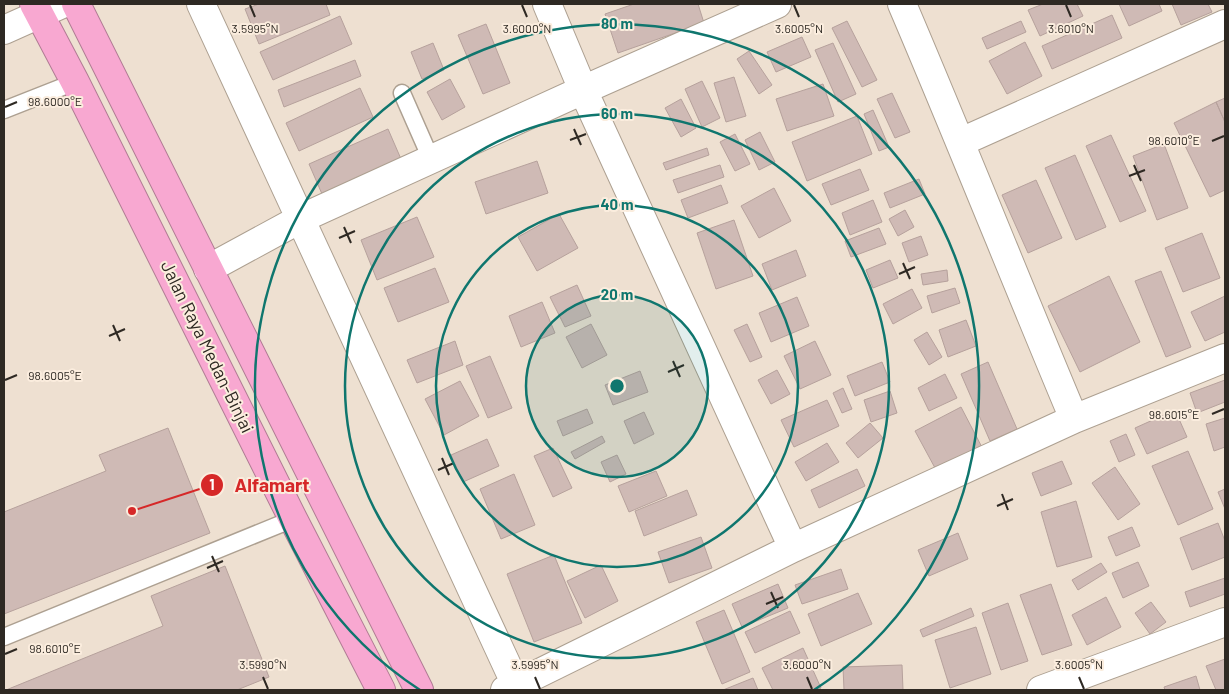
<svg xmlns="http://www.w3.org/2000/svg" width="1229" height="694" font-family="Barlow,sans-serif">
  <rect width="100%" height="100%" fill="#eee0d1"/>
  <path fill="#cfbab5" stroke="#b6a19c" d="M259,4H326L330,15L259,44L245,9Z
    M634,4H698L704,23L618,53L605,14Z
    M1043,4H1077L1083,16L1040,36L1028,10Z
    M1119,4H1159L1162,11L1129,26Z
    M1172,4H1208L1212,12L1181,25Z
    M1112,15L1122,38L1052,69L1042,46Z
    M340,16L352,44L273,80L260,52Z
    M847,21L877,80L862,87L832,28Z
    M1021,21L1026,32L987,49L982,38Z
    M486,24L510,83L483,94L458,35Z
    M802,37L811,57L776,72L767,52Z
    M1025,42L1042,76L1007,94L989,61Z
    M433,43L444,70L422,79L411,52Z
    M833,43L856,94L838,102L815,50Z
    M749,51L772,85L759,94L737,59Z
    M355,60L361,76L284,107L278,90Z
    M734,77L746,116L726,122L714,83Z
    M450,79L465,107L442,120L427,92Z
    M702,81L720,118L702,127L685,89Z
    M823,84L834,116L787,131L776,99Z
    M360,88L373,117L299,151L286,123Z
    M892,93L910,132L895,138L877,99Z
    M1225,98V122L1216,102Z
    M681,99L696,128L681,137L665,108Z
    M1216,102L1225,122V190L1210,197L1174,123Z
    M873,110L889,147L879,151L864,114Z
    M857,116L872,154L807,181L792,142Z
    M388,129L401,159L322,194L309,164Z
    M760,132L775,162L759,170L745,140Z
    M735,134L750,164L735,171L720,142Z
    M1111,135L1146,211L1120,222L1086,146Z
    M1164,144L1188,208L1157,220L1133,156Z
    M707,148L709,155L666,170L663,163Z
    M1075,155L1106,227L1076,240L1045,168Z
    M537,161L548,193L486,214L475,182Z
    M720,165L724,177L678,193L673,180Z
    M860,169L869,190L831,205L822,184Z
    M919,179L925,194L890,208L884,193Z
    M1036,180L1062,238L1028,253L1002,195Z
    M721,185L728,203L688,218L681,200Z
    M774,188L791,221L759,238L741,206Z
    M873,200L882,222L850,235L842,213Z
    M905,210L914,227L898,236L889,219Z
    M559,214L578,248L537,271L518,237Z
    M417,217L434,257L377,280L361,240Z
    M734,220L753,276L716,289L697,233Z
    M879,228L886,244L851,257L845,241Z
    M1202,233L1220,278L1183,292L1165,248Z
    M921,236L928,255L909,262L902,243Z
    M796,250L806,276L772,290L762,264Z
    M890,260L898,278L873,288L866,270Z
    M435,268L449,302L398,322L384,288Z
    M947,270L948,281L923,285L921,274Z
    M1161,271L1191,347L1166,357L1135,281Z
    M1109,276L1140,342L1080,372L1048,306Z
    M577,285L591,316L565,327L550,297Z
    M955,288L960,303L932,313L927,296Z
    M912,289L922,308L893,324L883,304Z
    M1225,296V332L1205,341L1191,312Z
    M797,297L809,326L771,342L759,313Z
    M542,302L555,333L521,347L509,316Z
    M966,320L976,346L948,357L939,330Z
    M591,324L607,355L582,368L566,337Z
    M747,324L762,357L750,362L734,330Z
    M927,332L942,357L929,365L914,340Z
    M455,341L463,365L417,383L407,360Z
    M815,341L831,375L800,389L784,356Z
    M490,356L512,408L488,418L466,366Z
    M882,362L890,382L855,396L847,376Z
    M988,362L1017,429L990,441L961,374Z
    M777,370L790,394L771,404L758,380Z
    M640,371L648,392L613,405L605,385Z
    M945,374L957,398L929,411L918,388Z
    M1225,380V402L1197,413L1190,393Z
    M460,381L479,416L444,435L425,399Z
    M843,388L852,409L842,413L833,393Z
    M890,391L897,413L871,422L864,400Z
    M827,400L839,426L794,447L781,420Z
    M961,407L986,455L941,479L915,431Z
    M587,409L593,423L563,436L557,421Z
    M1175,410L1187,437L1147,454L1135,428Z
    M644,412L654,434L634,444L624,421Z
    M1225,418V447L1214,451L1206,424Z
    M870,423L883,438L858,458L846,443Z
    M168,428L210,533L4,614V512L106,471L99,455Z
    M1126,434L1135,455L1119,462L1110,441Z
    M602,436L605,442L575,459L571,452Z
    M487,439L499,466L463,482L451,455Z
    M827,443L839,462L806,481L795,462Z
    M553,448L572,488L553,497L534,456Z
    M1188,451L1213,509L1178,525L1152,466Z
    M617,455L626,474L610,482L601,462Z
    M1062,461L1072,484L1041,496L1032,473Z
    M1115,467L1140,504L1118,520L1092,483Z
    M857,469L865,486L819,508L811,490Z
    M656,471L667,496L629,512L618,486Z
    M514,474L535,525L501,539L480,489Z
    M1225,489V509L1218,492Z
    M687,490L697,515L644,536L635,511Z
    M1076,501L1092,557L1057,567L1041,512Z
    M1218,523L1225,541V557L1192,570L1180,538Z
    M1132,527L1140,546L1116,556L1108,537Z
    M958,533L968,559L929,576L918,550Z
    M701,537L712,568L669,583L658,552Z
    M554,555L582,623L534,642L507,574Z
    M1138,562L1149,586L1123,598L1112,573Z
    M1101,563L1107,572L1078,590L1072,580Z
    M601,565L618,601L585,618L567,581Z
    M225,566L269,677L237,690H6L163,626L151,596Z
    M841,569L848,589L802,604L795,585Z
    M1225,578V594L1190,607L1185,592Z
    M778,584L788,608L742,627L732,604Z
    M1051,584L1072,645L1042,655L1020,595Z
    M858,593L872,624L821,646L808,614Z
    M1106,597L1121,627L1087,645L1072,615Z
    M1151,602L1166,622L1150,634L1135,613Z
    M1008,603L1028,661L1001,670L982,613Z
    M971,608L974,616L923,637L920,630Z
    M724,610L750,672L722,684L696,622Z
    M790,611L800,633L755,653L745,632Z
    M976,627L991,674L950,688L935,640Z
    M803,648L821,688L817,690H773L762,668Z
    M1225,659V690H1216L1206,666Z
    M902,665L903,690H844L843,667Z
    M1196,676L1200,690H1165L1164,687Z
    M753,678L758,690H723Z"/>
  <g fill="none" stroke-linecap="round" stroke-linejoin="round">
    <defs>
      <path id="lane" d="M402,93L431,159
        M4,110L75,82
        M4,637L293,519"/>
      <path id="street" d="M201,4L516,685
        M547,4L583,90L793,548
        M902,4C961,142 1016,281 1074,419
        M4,30L62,4
        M961,142L1225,24
        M208,269L300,219L583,90L777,4
        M505,690L793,548L1074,419L1225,358
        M1041,690L1225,622"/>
      <path id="highway" d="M34,4L75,82L293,519L381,690
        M76,4L419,690"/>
    </defs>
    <use href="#lane" stroke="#ada091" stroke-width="19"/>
    <use href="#street" stroke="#ada091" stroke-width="30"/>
    <use href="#highway" stroke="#b17c94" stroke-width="30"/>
    <use href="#lane" stroke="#fff" stroke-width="16"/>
    <use href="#street" stroke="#fff" stroke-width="28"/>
    <use href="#highway" stroke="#f8a8d1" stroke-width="28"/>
  </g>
  <path fill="none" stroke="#2e2923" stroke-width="2" d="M250,5L255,17M522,5L527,17M794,5L799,17M1066,5L1071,17M5,107L17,102M574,129L581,145M570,140L586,134M1212,141L1224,136M1134,165L1141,181M1129,176L1145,170M344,227L351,243M339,238L355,231M903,263L910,279M899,274L915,267M113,325L120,341M109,336L125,329M673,361L680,377M668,372L684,365M5,380L17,375M1212,414L1224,409M442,458L449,475M438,470L454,463M1002,494L1008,510M997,506L1013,499M212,556L219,572M207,568L223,561M771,592L778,608M766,604L783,597M5,654L17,649M263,677L268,689M535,677L540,689M807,677L812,689M1079,677L1084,689"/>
  <circle cx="617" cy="386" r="91" fill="#0f766e" fill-opacity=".12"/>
  <g fill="none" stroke="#0f766e" stroke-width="2.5">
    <circle cx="617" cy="386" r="91"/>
    <circle cx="617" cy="386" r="181"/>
    <circle cx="617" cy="386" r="272"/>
    <path d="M420 690A362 362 0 1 1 814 690"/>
  </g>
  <g text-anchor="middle" stroke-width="4" stroke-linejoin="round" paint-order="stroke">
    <g font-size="18" fill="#2e2923" stroke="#fbedde">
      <text transform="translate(207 347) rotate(64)" y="6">Jalan Raya Medan-Binjai</text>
    </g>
  </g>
  <g font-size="12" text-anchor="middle" fill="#2e2923" stroke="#fbedde" stroke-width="4" stroke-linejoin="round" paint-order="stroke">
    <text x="255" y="33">3.5995°N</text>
    <text x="527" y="33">3.6000°N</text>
    <text x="799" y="33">3.6005°N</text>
    <text x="1071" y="33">3.6010°N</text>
    <text x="55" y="106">98.6000°E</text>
    <text x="1174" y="145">98.6010°E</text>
    <text x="55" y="380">98.6005°E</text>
    <text x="1174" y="419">98.6015°E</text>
    <text x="55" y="653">98.6010°E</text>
    <text x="263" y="669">3.5990°N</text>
    <text x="535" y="669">3.5995°N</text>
    <text x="807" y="669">3.6000°N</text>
    <text x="1079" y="669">3.6005°N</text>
  </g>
  <circle cx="617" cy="386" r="8" fill="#0f766e" stroke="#fbedde" stroke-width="2.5"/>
  <g font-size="15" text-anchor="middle" font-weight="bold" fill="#0f766e" stroke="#fbedde" stroke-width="4" stroke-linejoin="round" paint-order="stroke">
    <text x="617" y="29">80 m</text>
    <text x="617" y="119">60 m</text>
    <text x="617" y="210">40 m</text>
    <text x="617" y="300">20 m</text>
  </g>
  <path fill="none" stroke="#d62828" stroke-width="2" d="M132 511L212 485"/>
  <g fill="#d62828" stroke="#fbedde" stroke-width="2">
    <circle cx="132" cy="511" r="5"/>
    <circle cx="212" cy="485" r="12"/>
  </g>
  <g font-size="15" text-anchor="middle" font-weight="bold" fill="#fff">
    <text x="212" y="490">1</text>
  </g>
  <g font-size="19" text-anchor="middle" font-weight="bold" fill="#d62828" stroke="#fbedde" stroke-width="4" stroke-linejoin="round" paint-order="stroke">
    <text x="272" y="492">Alfamart</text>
  </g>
  <rect width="1229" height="694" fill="none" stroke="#2e2923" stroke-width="10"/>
</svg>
